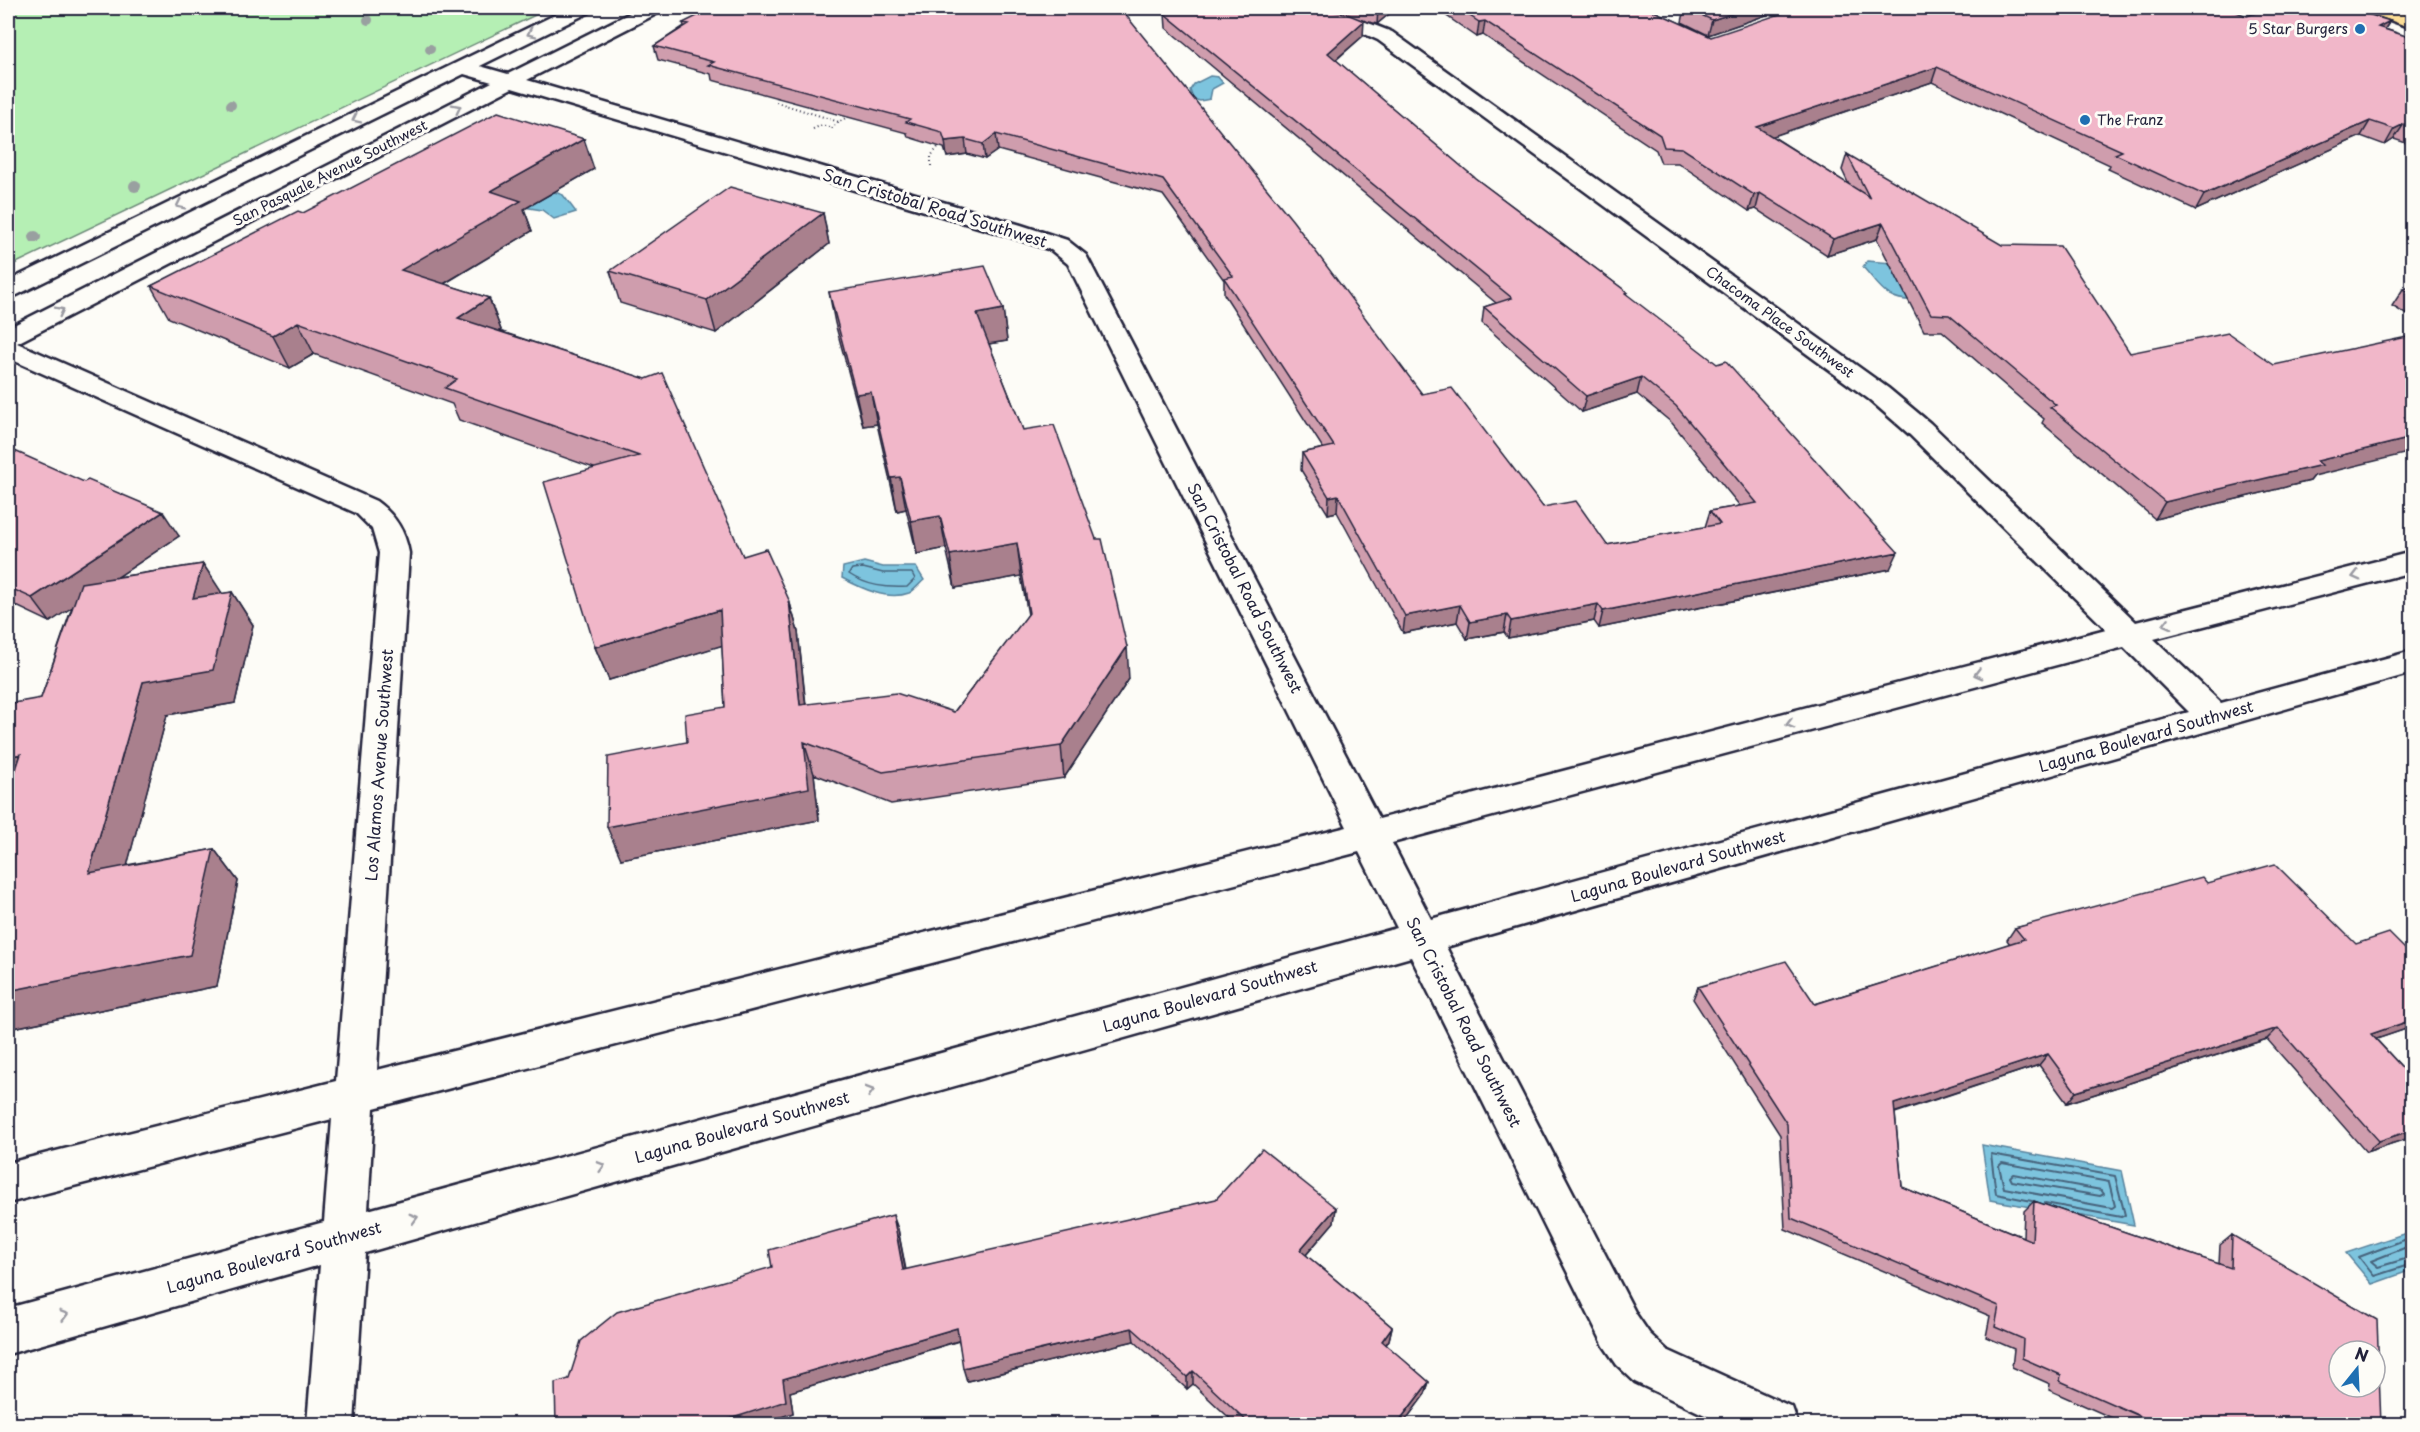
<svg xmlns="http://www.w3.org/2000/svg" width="2420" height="1432" font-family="'Playpen Sans',sans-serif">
  <rect width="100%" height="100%" fill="#fdfcf7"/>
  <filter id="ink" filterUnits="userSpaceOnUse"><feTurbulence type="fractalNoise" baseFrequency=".0167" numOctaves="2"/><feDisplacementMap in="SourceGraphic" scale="12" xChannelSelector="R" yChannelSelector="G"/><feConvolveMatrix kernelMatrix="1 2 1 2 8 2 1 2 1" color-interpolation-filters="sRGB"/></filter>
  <g filter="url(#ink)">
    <path fill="#b5efb4" stroke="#6c8878" stroke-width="1.5" d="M8,8H550L8,267Z"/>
    <path fill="#7dc4de" stroke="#59839d" stroke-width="1.5" d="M1210,76L1218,77L1223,83L1212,89L1210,99L1200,101L1193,99L1190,90L1194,84Z
      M543,188L563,195L576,212L554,219L542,210L517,206Z
      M1867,261L1893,263L1917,300C1886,302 1881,287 1863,267Z
      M864,562L883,567H916L924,580C920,583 914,591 909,593C887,601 861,588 842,578L843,567Z
      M1982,1145L2122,1171L2134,1225L1990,1200Z
      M2412,1231V1270L2372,1284L2346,1253Z"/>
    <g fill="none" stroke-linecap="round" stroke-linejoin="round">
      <path stroke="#46637c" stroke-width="1.5" d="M863,568L883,573H912L915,579L907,587C886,588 867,586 849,574L852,569Z"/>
      <path stroke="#46637c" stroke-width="2" d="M2002,1163L2109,1182L2115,1206L2112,1208L2004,1188L1999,1166Z
        M2013,1174L2101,1190L2104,1194L2100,1196L2012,1181L2010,1177Z
        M2032,1201L1996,1194L1991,1154L2115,1176L2125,1215L2121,1217L2045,1203
        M2412,1237L2359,1257L2374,1276L2412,1264
        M2412,1245L2371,1261L2378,1267L2412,1257"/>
      <defs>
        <path id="minor" d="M569,8H592L590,12L480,66L508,74L640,8H662L660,12L527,80L1021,225L1067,240L1086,255L1379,819L2106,629L1910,435L1870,400L1378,40L1347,26L1281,12L1279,8C1320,8 1354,16 1392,32L1888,388L1930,423L2136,622L2412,552V572L2154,639L2221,703L2412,651V673L1446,947L1636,1314L1649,1333L1667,1350L1792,1407L1798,1424H1724L1635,1382L1617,1365L1604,1346L1411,957L365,1253L354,1424H307L320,1265L8,1354V1308L324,1222L332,1119L8,1203V1163L336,1081L379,553L372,529L356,513L8,358V328L492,82L464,74L17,295L8,297V281ZM512,88L1005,235L1051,250L1068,264L1347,827L377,1070L409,553C405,530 394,514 376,501L17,343ZM2124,647L2189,712L1431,919L1392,843ZM1359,852L1397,928L368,1210L374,1108Z"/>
        <path id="major" d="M2365,8H2390L2412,16V28L2367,12Z"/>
      </defs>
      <use href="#minor" stroke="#22223b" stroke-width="5"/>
      <use href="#major" stroke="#22223b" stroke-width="5"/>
      <path stroke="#22223b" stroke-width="2" stroke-dasharray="1 3" stroke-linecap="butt" d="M776,102L839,122L847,117
        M813,129L822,125L832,128L839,122
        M931,166V156L939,146"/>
      <use href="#minor" fill="#fdfcf7" fill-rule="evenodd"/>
      <use href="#major" fill="#fdde96" fill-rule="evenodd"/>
    </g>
    <g fill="#99a0a0">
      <circle cx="368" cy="20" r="5"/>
      <circle cx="430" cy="49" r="5"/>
      <circle cx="231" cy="105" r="5"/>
      <circle cx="135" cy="186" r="6"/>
      <circle cx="35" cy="237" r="6"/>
    </g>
    <path fill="#cf9dad" stroke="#22223b" stroke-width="1.5" d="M1120,8L1422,394L1543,507L1607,545L1705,527L1710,511L1740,506L1672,423L1637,394L1582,412L1482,323L1484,307L1496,303L1166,28L1165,14L1174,8H1396L1377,24L1358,19L1363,36L1336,60L1475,178L1627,292L1626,294L1890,569L1599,628L1594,621L1508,638L1504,632L1467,639L1457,622L1403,633L1337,512L1328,514L1301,470L1302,453L1323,448L1224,294V280L1163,195L998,150L985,159L967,154L947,157L944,148L908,137L907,133L712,80L711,74L658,60L654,46L684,26L683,23Z
      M1435,8H1647L1711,37L2247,16L2390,21L2385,29L2412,38V145L2394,139L2385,145L2361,136L2196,210L2108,169L2110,165L1932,82L1772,136L1849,185L1842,170L1847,154L2130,353L2314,476L2310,481L2155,519L2042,423L2044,419L1942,331H1924L1877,239L1827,255L1756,209L1749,211L1678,163H1661L1656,150L1483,35L1477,37Z
      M1685,8H1787L1708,35L1682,22Z
      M594,169L524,209L532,231L444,284L489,298L501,330L499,331L646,379L743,556L789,600L798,632L806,705L954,712L1028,615L1021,576L955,588L946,548L917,554L906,509L897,511L877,424L863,426L835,323L829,292L1003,309L1007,341L989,344L1023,430L1129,679L1064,778L891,804L814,774L819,820L621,859L687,742L725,707L722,645L609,680L595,647L594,468L459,420L452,404L314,354L290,368L169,318L151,286L303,213Z
      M823,213L829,244L716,333L620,303L610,271Z
      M2412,287V318L2392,306L2403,289Z
      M8,448L179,536L118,577L203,564L222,594L232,592L253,625L235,703L167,715L127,865L214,849L238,881L217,986L8,1029L41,698L72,607L50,622L8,602Z
      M2207,883L2412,1027L2376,1039L2412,1078V1137L2366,1152L2267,1039L2067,1103L2039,1065L1895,1113L1902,1187L2023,1237L2024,1211L2034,1201L2219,1264L2220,1245L2232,1235L2381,1425H2128L2049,1390L2050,1384L2012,1367L2014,1349L1986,1337L1990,1316L1785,1229L1780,1135L1693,999L1698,987L1815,1004L2010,944L2007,940L2015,928Z
      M1336,1208L1334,1222L1306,1255L1392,1327L1389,1340L1386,1345L1429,1382L1425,1394L1402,1425H1237L1193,1384L1187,1389L1134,1341L967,1381L959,1341L790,1392L793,1413L757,1425H556L569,1379L772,1267L898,1229L906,1270Z"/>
    <path fill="#a9808d" stroke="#22223b" stroke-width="1.5" d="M1381,8H1396L1377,24L1378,9Z
      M1749,8H1787L1708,35L1712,20Z
      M1364,21L1363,36L1327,67L1328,53Z
      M1485,21L1483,35L1477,37L1479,22Z
      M2390,21L2381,35L2378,27Z
      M1937,67L1932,82L1753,143L1757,127Z
      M2370,121L2361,136L2196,210L2204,195Z
      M2404,124L2394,139L2385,145L2394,129Z
      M996,134L998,150L985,159L983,144Z
      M584,139L594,169L524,209L532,231L415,301L401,270L491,191Z
      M965,139L967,154L947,157L945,141Z
      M1760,193L1756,209L1749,211L1754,195Z
      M823,213L829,244L716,333L707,300Z
      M1883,223L1877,239L1827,255L1833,239Z
      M489,298L501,330L471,350L458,318Z
      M1003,309L1007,341L981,345L977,314Z
      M298,322L314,354L290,368L273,336Z
      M1641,377L1637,394L1582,412L1586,396Z
      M871,392L877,424L863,426L856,394Z
      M2412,415V429L2405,417Z
      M2412,438V452L2314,476L2310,481L2155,519L2165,502L2317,461Z
      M900,477L906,509L897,511L891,478Z
      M1338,495L1337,512L1328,514L1329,497Z
      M163,512L179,536L50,622L32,598Z
      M940,516L946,548L917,554L911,521Z
      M1017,543L1021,576L955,588L950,555Z
      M1898,552L1890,569L1599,628L1603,611Z
      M203,564L224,596L193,598Z
      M232,592L253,625L235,703L167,715L117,904L89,873L143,682Z
      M789,600L798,632L809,738L800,705Z
      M1598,604L1594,621L1508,638L1511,621Z
      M1460,605L1457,622L1403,633L1405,616Z
      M720,610L730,643L609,680L595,647Z
      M1507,615L1504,632L1467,639L1470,622Z
      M1127,647L1129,679L1064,778L1061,746Z
      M804,742L814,774L819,820L621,859L607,827Z
      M21,754L8,795V757Z
      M214,849L238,881L217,986L8,1029V991Z
      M2412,1020V1027L2359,1045L2371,1034Z
      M2278,1028L2267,1039L2067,1103L2076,1092Z
      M2048,1054L2039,1065L1887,1115L1894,1104Z
      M2412,1130V1137L2366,1152L2379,1141Z
      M1336,1208L1334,1222L1298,1264L1300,1250Z
      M893,1215L898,1229L908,1284L903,1270Z
      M1392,1327L1389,1340L1379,1354L1382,1341Z
      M957,1328L961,1340L790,1392L793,1413L757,1425H711L783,1379Z
      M1132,1328L1134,1341L967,1381L963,1368Z
      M1193,1371V1384L1187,1389V1377Z
      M1429,1382L1425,1394L1402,1425H1396Z"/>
    <path fill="#f1b7c9" stroke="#22223b" stroke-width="1.5" fill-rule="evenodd" d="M713,8H1120L1293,221L1422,394L1452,388L1543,507L1576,501L1607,545L1720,524L1710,511L1757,503L1676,406L1641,377L1586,396L1484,307L1512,298L1165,14L1174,8H1317L1347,14L1364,21L1328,53L1475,178L1627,292L1625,293L1717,364L1726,361L1898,552L1603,611L1598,604L1511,621L1507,615L1470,622L1460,605L1405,616L1338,495L1329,497L1302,453L1334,446L1224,278L1233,276L1163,180L996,134L983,144L965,139L945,141L942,132L906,122L910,119L708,65L714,62L654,46L689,24L683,23Z
      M1458,8H1647L1711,37L1798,8H2226L2247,16L2270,8H2348L2390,21L2378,27L2412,38V127L2404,124L2394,129L2370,121L2204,195L2115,154L2122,151L1937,67L1757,127L1869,197L1847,154L2002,245L2060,246L2130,353L2228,333L2274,365L2412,336V415L2405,417L2412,421V438L2317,461L2322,465L2165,502L2050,407L2056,405L1949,315L1931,314L1883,223L1833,239L1760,193L1754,195L1682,148L1664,147L1660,135L1485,21L1479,22Z
      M1686,8H1749L1712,20Z
      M498,112L584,139L491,191L521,201L401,270L489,298L458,318L646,379L662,373L743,556L766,549L789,600L800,705L896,693L954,712L1029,613L1017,543L950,555L940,516L911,521L900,477L891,478L871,392L856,394L829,292L985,266L1003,309L977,314L1023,430L1054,425L1096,539H1102L1127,647L1061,746L883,772L804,742L809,788L607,827L608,757L687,742L685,714L725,707L720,610L595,647L544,482L639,456L445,388L457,379L298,322L273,336L151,286L298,211L303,213Z
      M730,187L823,213L707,300L610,271Z
      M2412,287V295L2403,289Z
      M8,448L84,482L88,480L163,512L32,598L8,587Z
      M203,564L193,598L232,592L213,670L143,682L89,873L214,849L190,955L8,991V794L21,754L8,757V704L41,698L81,583Z
      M2275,864L2356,944L2389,933L2412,956V1020L2371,1034L2412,1078V1130L2379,1141L2278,1028L2076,1092L2048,1054L1894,1104L1902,1187L2032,1241L2034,1201L2231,1268L2232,1235L2377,1320L2381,1425H2160L2060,1381L2061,1375L2022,1358L2023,1339L1995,1327L1999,1306L1791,1218L1787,1124L1698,987L1786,961L1815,1004L2024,939L2015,928L2202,877L2207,883ZM2339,1351H2375V1387H2339Z
      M1262,1149L1336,1208L1300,1250L1392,1327L1382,1341L1429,1382L1396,1425H1251L1193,1371L1187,1377L1132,1328L963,1368L957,1328L783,1379L786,1401L711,1425H556L555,1383L569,1379L581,1341L617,1312L772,1267L769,1250L893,1215L903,1270L1216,1199Z"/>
    <defs><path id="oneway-chevron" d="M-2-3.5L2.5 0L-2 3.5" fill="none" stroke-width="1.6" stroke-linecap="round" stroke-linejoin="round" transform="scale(1.5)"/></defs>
    <g stroke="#9a9aa2">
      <use href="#oneway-chevron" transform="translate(531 33) rotate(154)"/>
      <use href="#oneway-chevron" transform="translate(457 108) rotate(-27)"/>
      <use href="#oneway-chevron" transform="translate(356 119) rotate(154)"/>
      <use href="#oneway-chevron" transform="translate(180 205) rotate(154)"/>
      <use href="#oneway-chevron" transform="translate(60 311) rotate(-27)"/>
      <use href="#oneway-chevron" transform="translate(2356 576) rotate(166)"/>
      <use href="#oneway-chevron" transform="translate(2167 624) rotate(166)"/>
      <use href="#oneway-chevron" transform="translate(1978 674) rotate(165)"/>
      <use href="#oneway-chevron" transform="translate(1790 724) rotate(165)"/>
      <use href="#oneway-chevron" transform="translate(870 1091) rotate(-16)"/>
      <use href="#oneway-chevron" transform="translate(601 1166) rotate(-16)"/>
      <use href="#oneway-chevron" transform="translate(414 1218) rotate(-16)"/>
      <use href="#oneway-chevron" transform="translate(64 1315) rotate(-16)"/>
    </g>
  </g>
  <g fill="#1f6fb2" stroke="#fdfcf7" stroke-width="2">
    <circle cx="2360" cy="29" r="6"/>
    <circle cx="2085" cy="120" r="6"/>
  </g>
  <g text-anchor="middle" stroke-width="6" stroke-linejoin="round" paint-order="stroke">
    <g font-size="14" fill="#22223b" stroke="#fdfcf7" text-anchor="end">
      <text x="2348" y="34">5 Star Burgers</text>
      <text x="2097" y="125" text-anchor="start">The Franz</text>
    </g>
    <g font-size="14" fill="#22223b" stroke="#fdfcf7">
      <text transform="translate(330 173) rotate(-27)" y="5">San Pasquale Avenue Southwest</text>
      <text transform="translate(1780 322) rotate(36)" y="5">Chacoma Place Southwest</text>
    </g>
    <g font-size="16" fill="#22223b" stroke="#fdfcf7">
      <text transform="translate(935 208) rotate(17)" y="6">San Cristobal Road Southwest</text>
      <text transform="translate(1245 588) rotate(63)" y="6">San Cristobal Road Southwest</text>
      <text transform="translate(2146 736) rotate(-16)" y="6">Laguna Boulevard Southwest</text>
      <text transform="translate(379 765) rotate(-86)" y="6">Los Alamos Avenue Southwest</text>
      <text transform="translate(1678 866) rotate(-16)" y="6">Laguna Boulevard Southwest</text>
      <text transform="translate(1210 996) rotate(-16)" y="6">Laguna Boulevard Southwest</text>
      <text transform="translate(1464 1022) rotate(63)" y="6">San Cristobal Road Southwest</text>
      <text transform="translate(742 1127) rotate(-16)" y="6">Laguna Boulevard Southwest</text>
      <text transform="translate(274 1257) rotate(-16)" y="6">Laguna Boulevard Southwest</text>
    </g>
  </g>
  <rect width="2420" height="1432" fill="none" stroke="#fdfcf7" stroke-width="30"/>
  <rect x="15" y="15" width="2390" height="1402" fill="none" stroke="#22223b" stroke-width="2" filter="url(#ink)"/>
  <g transform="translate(2357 1369) rotate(18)"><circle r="28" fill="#fdfcf7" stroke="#a5a5ac" stroke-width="1.5"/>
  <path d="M0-4.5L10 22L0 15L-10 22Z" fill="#1f6fb2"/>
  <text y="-9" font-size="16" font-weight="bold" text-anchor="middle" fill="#22223b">N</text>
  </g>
</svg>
